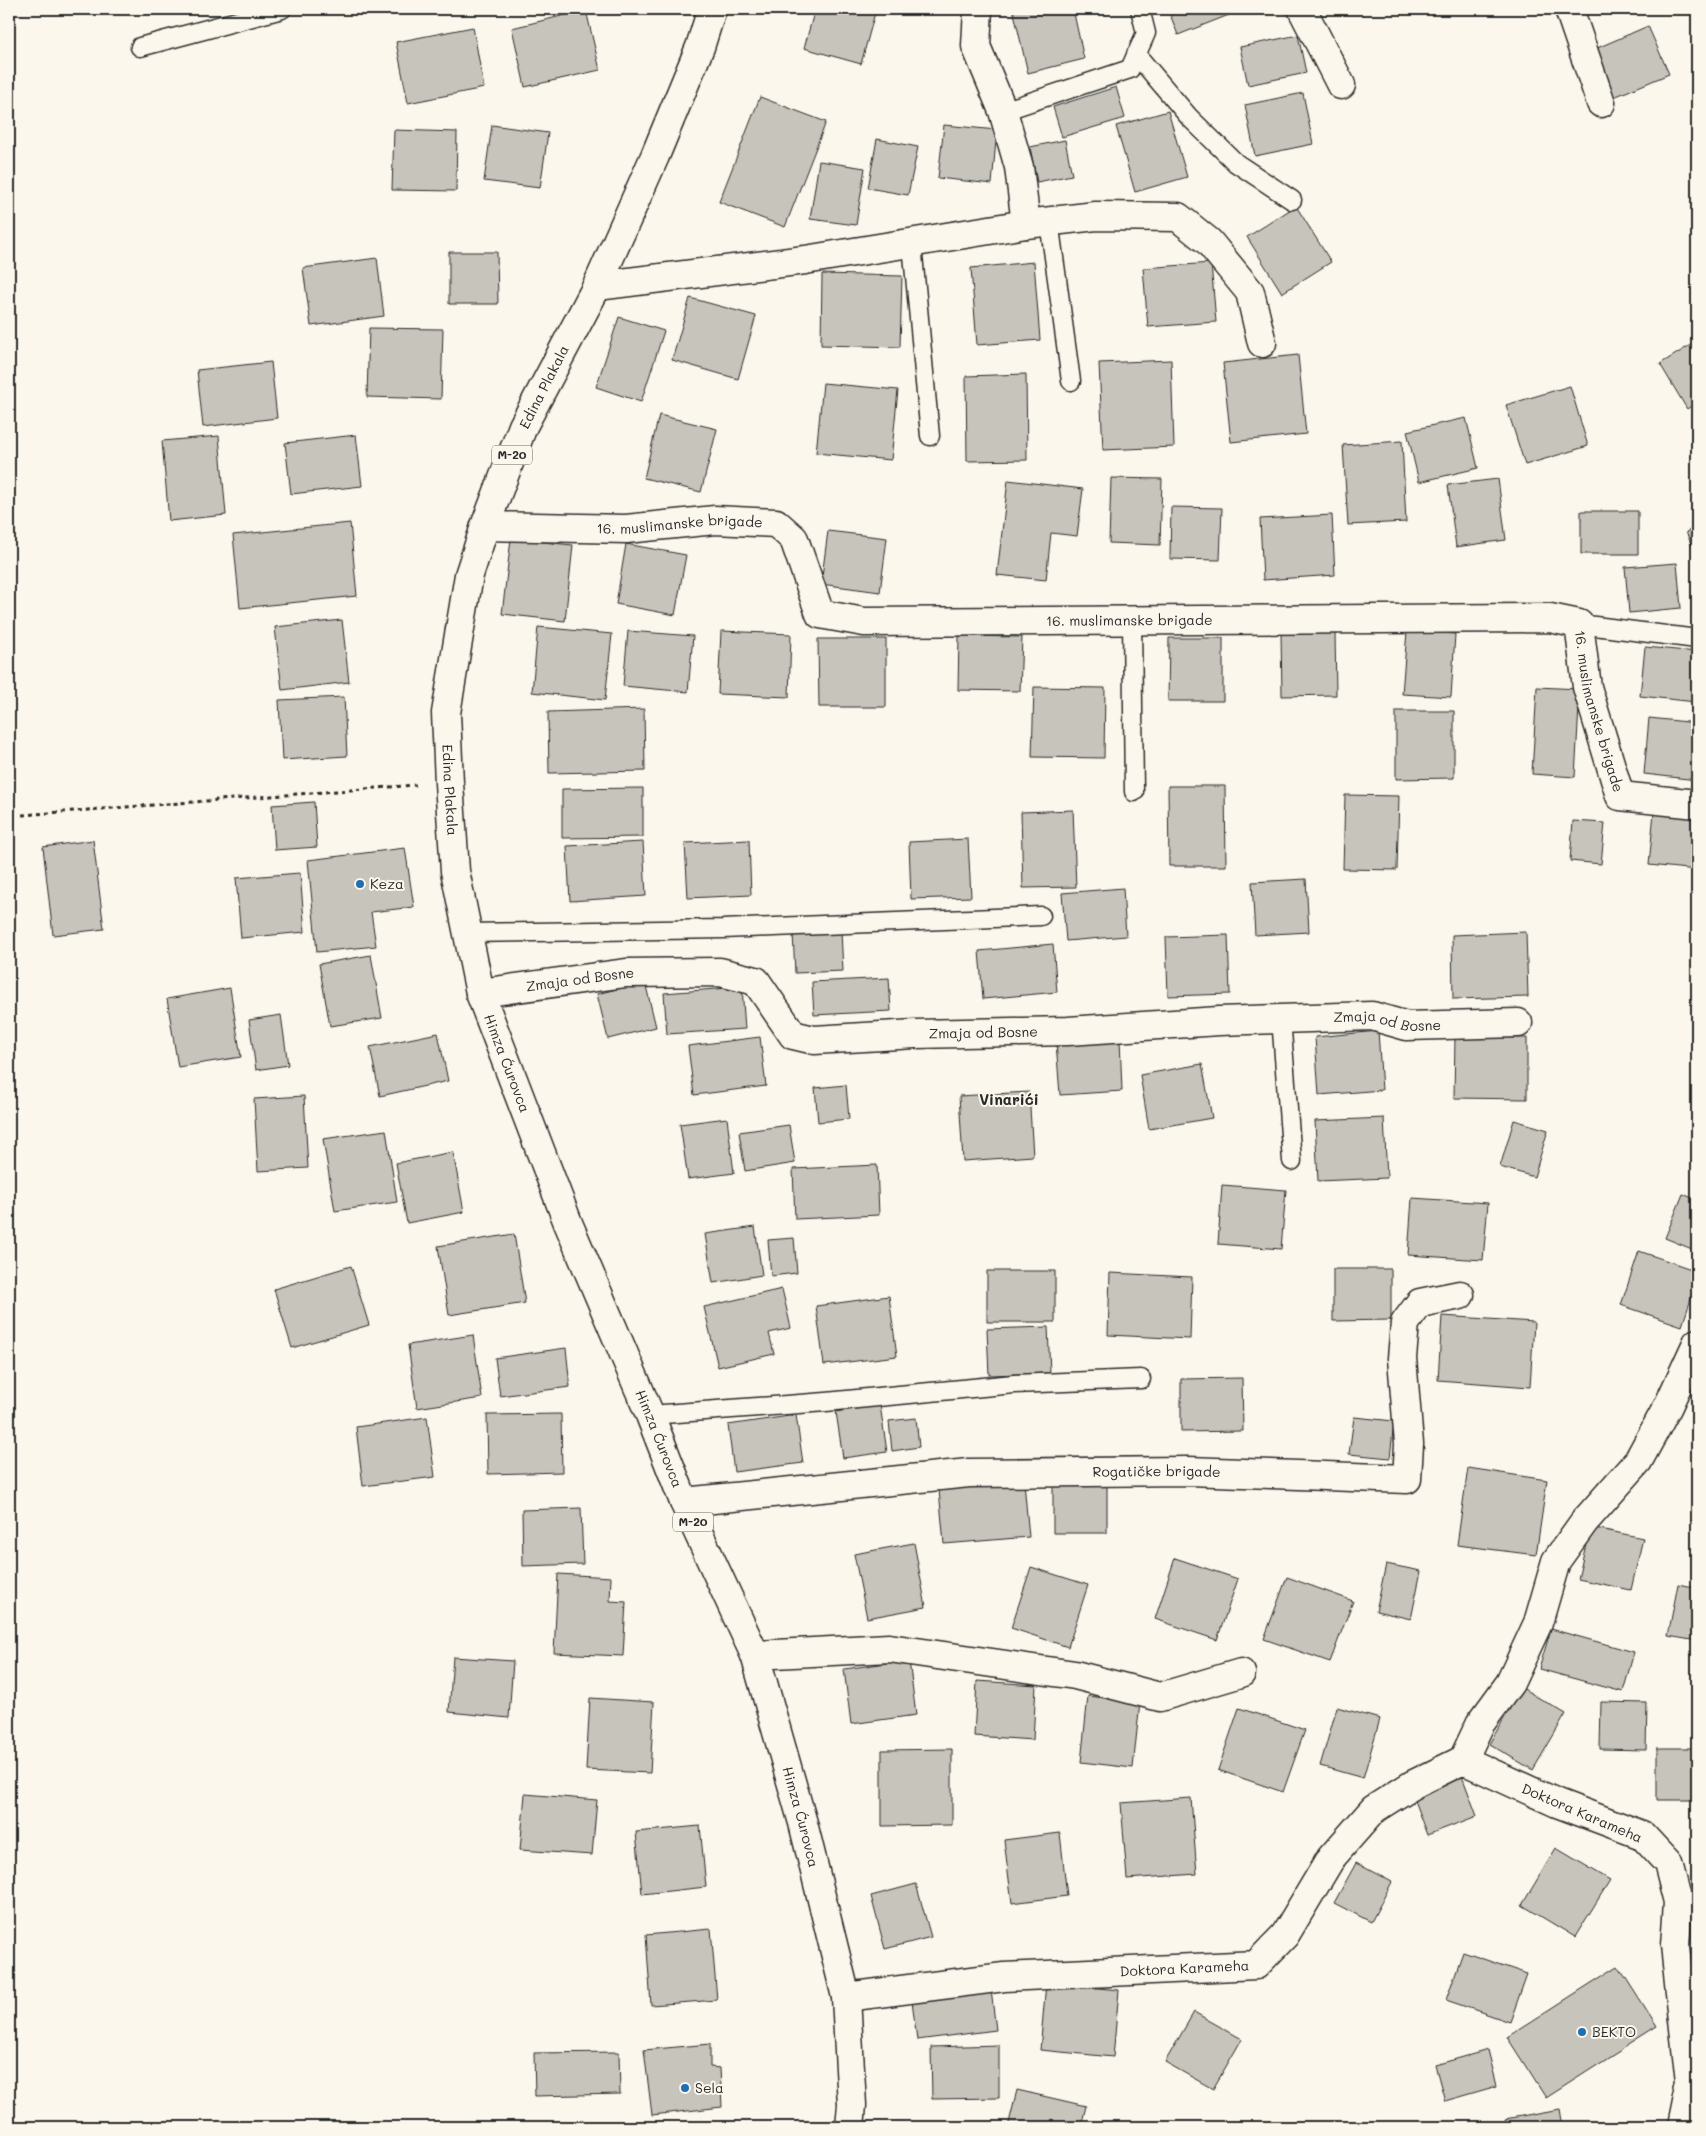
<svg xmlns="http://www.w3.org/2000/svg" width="1706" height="2136" font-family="Mali,sans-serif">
  <rect width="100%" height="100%" fill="#fbf7ec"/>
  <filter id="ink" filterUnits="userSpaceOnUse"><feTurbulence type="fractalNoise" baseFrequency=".02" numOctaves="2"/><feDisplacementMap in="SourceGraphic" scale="10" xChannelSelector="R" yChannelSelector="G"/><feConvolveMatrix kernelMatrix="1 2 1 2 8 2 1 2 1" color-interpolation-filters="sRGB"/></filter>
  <g filter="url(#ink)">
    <path fill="#c7c4bc" stroke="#2b2b2b" d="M815,9H876L861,64L804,48Z
      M1013,9H1073L1084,59L1028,73Z
      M1168,9H1233L1234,13L1178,35Z
      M586,10L600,70L525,87L512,28Z
      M1648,26L1669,74L1614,97L1595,49Z
      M473,27L484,88L408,103L396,42Z
      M1298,35L1306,73L1248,85L1240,47Z
      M1116,87L1125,118L1062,137L1053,107Z
      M1303,93L1313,144L1255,156L1245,105Z
      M760,97L826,122L785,227L719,202Z
      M1168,111L1187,177L1135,192L1116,126Z
      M492,125L548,133L540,188L484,181Z
      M944,125L997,130L992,184L938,178Z
      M394,130L457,132L456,191L392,190Z
      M877,139L918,147L908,195L868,188Z
      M1065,140L1072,175L1037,182L1030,147Z
      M819,161L865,168L856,225L810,219Z
      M1296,206L1331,262L1282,293L1247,237Z
      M449,252H497L498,304H449Z
      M377,258L384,316L311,326L303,268Z
      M1034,262L1040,340L977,345L971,268Z
      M1211,263L1216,322L1148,327L1143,268Z
      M822,274L902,276L900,347L821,345Z
      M690,298L756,316L738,379L672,360Z
      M619,317L664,331L641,402L596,387Z
      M369,328L443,329L441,399L367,397Z
      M1697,341V402L1687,409L1660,364Z
      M1298,355L1306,434L1231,442L1223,363Z
      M1171,360L1174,447L1103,450L1099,363Z
      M271,362L277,418L203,427L197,370Z
      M1026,374L1027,460L967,461L966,376Z
      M823,383L898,390L891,460L816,453Z
      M1570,386L1588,446L1525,465L1506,405Z
      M659,415L717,429L701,492L644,478Z
      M1466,418L1478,468L1419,482L1407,431Z
      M356,435L362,486L291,494L285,443Z
      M219,436L226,515L169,521L162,441Z
      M1402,441L1406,522L1348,525L1343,445Z
      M1111,478L1162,479L1160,545L1109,543Z
      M1498,479L1506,540L1456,547L1448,485Z
      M1008,480L1083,489L1077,536L1051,533L1046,580L997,575Z
      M1171,507L1222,508L1220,560L1170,559Z
      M1581,511H1638V554H1581Z
      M1332,515L1335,575L1263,580L1260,519Z
      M350,523L357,596L240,608L233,535Z
      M1697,527V557L1686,532Z
      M828,531L887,538L880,592L821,584Z
      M511,539L573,545L565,621L502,614Z
      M626,544L686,555L675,615L616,604Z
      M1677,563L1681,608L1629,613L1625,567Z
      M342,620L349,682L282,690L275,627Z
      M538,627L612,634L605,700L532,692Z
      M628,631L693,636L688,692L623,686Z
      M721,631L791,634L789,697L718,694Z
      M1335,631L1336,695L1282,696L1281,633Z
      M1407,631L1455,634L1451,697L1402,694Z
      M959,636L1022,637L1020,691L958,690Z
      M1169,638H1223V701H1168Z
      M818,639H886V707H819Z
      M1645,647L1697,652L1696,702L1640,696Z
      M1034,687L1105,688L1104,758L1032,757Z
      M1537,687L1580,689L1575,777L1532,774Z
      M344,697L347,756L282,760L279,700Z
      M644,709L645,771L549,773L548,712Z
      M1396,711H1454V778L1396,779Z
      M1649,718L1697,723V780L1644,774Z
      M1168,786H1225L1226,866H1169Z
      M643,788V837L562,838V789Z
      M1345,795L1399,796L1397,870L1343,869Z
      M314,802L317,847L275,850L272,805Z
      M1073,810L1076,887L1023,888L1021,812Z
      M1654,812L1697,816V870L1649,865Z
      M1573,821L1605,823L1601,864L1570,861Z
      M968,839L971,897L911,899L909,842Z
      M93,840L104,929L53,935L43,847Z
      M749,840L751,895L688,898L685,843Z
      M643,842L646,896L570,901L567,846Z
      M405,848L414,907L371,912L376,946L317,952L308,860Z
      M300,873L305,932L241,938L236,878Z
      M1306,879L1309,932L1255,935L1252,882Z
      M1123,888L1126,936L1066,941L1062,893Z
      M841,931L843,971L795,973L793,933Z
      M1526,932L1528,997L1453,999L1452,935Z
      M1228,935L1230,994L1168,996L1166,937Z
      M1053,944L1057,992L983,999L979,951Z
      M371,955L382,1018L330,1026L319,964Z
      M889,978L891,1011L814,1015L812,982Z
      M645,982L656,1027L608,1039L597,994Z
      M742,987L745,1029L667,1034L664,993Z
      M230,988L241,1057L178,1067L167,999Z
      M281,1015L288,1065L256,1070L249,1020Z
      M1378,1031L1382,1090L1319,1095L1315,1037Z
      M438,1033L448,1081L380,1096L370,1047Z
      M760,1037L766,1086L694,1095L688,1046Z
      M1455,1037L1527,1038V1099L1454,1098Z
      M1120,1038L1122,1091L1060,1095L1056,1042Z
      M1202,1064L1212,1118L1149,1129L1140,1075Z
      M846,1085L849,1119L818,1122L815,1088Z
      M1029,1092L1033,1156L963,1161L959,1096Z
      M304,1096L308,1168L258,1171L254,1099Z
      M727,1118L734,1173L688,1179L680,1124Z
      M1384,1118L1387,1178L1318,1181L1315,1121Z
      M1514,1120L1548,1130L1534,1177L1500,1167Z
      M789,1125L795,1163L745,1171L739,1132Z
      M386,1130L397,1202L335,1211L323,1139Z
      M453,1152L464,1212L407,1223L396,1163Z
      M877,1165L879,1215L795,1219L793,1169Z
      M1222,1185L1286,1190L1281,1249L1218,1244Z
      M1683,1194L1697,1200V1251L1665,1238Z
      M1412,1198L1488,1203L1483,1260L1408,1255Z
      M755,1227L762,1275L713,1283L705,1234Z
      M514,1234L525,1303L449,1315L438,1246Z
      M794,1238L797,1273L771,1276L768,1240Z
      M1639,1251L1697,1271V1281L1682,1326L1621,1305Z
      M351,1266L369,1325L292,1348L274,1289Z
      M1333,1269H1391V1320L1333,1321Z
      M987,1271H1055V1322H987Z
      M1110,1273L1192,1277L1190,1339L1108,1335Z
      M782,1289L791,1328L769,1333L774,1354L718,1367L704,1307Z
      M889,1296L897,1356L824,1365L816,1306Z
      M1442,1316L1534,1322L1530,1387L1438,1380Z
      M1048,1327L1050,1373L989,1375L987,1329Z
      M473,1335L482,1398L417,1408L408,1345Z
      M566,1348L570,1387L500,1396L495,1358Z
      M1242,1378L1243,1431L1181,1432V1379Z
      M880,1405L887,1452L843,1458L836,1412Z
      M561,1414L562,1472L488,1474L487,1415Z
      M796,1415L803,1463L734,1472L728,1425Z
      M427,1417L435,1477L363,1486L356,1427Z
      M1354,1417L1394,1421L1390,1458L1349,1454Z
      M916,1418L919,1447L892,1451L889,1421Z
      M1468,1468L1547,1480L1536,1555L1457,1545Z
      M1024,1482L1029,1537L944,1544L939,1490Z
      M1107,1483V1533H1053V1484Z
      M581,1508L583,1564L523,1566L522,1510Z
      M1590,1527L1643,1538L1631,1590L1578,1579Z
      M914,1543L926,1607L867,1618L854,1554Z
      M1175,1558L1238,1579L1217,1640L1155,1619Z
      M1386,1564L1421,1571L1411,1619L1376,1611Z
      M1031,1567L1088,1585L1068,1647L1011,1628Z
      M558,1574L611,1577L610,1601L626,1602L623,1656L554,1653Z
      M1287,1577L1353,1601L1330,1662L1264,1639Z
      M1678,1584L1697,1588V1641L1668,1636Z
      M1551,1629L1634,1652L1623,1692L1539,1669Z
      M453,1657L513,1661L509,1718L449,1712Z
      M909,1660L916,1715L851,1724L844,1669Z
      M977,1681L1036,1685L1033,1740L974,1736Z
      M1522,1688L1566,1714L1533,1770L1489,1744Z
      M1088,1696L1140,1702L1133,1768L1081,1762Z
      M590,1698L654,1702L650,1773L586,1770Z
      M1601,1702L1647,1703L1646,1750L1600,1749Z
      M1337,1707L1380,1719L1363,1778L1320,1766Z
      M1239,1708L1305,1730L1283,1792L1218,1770Z
      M1657,1748H1697V1800H1657Z
      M952,1749V1825L882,1826V1750Z
      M1462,1776L1477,1816L1427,1835L1412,1795Z
      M525,1794L597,1800L592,1855L520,1850Z
      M1191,1798L1197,1874L1127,1879L1121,1803Z
      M700,1826L706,1887L642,1894L636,1832Z
      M1060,1833L1067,1896L1012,1903L1004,1840Z
      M1556,1848L1610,1880L1575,1937L1522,1905Z
      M1356,1863L1392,1882L1371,1922L1334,1903Z
      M916,1884L931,1937L885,1949L871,1896Z
      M711,1929L717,2000L651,2005L646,1935Z
      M1463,1952L1527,1974L1510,2022L1446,2000Z
      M1618,1966L1657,2027L1546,2098L1507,2037Z
      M1046,1983L1119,1990L1113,2057L1040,2050Z
      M991,1990L996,2030L917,2040L912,2001Z
      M1194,2012L1242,2039L1213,2089L1165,2062Z
      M710,2044V2067L720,2068L722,2107L652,2115L644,2050Z
      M999,2045V2098L932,2099L931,2047Z
      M1488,2050L1497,2086L1445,2101L1435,2065Z
      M619,2052L620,2094L535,2096L534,2053Z
      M1017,2090L1086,2106L1081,2127H1008Z
      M1560,2109L1563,2127H1506L1505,2119Z
      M1462,2122L1465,2127H1455Z
      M707,2124L746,2127H707Z"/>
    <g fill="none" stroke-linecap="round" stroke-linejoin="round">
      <defs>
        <path id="lane" d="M140,47L282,9
          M1136,54L1189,117L1236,163L1292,200
          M1003,111L1130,69L1146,33L1140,9
          M1049,221L1071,381
          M912,244L930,436
          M1132,621L1134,792
          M1579,624L1697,639
          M467,933L723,929L1041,916
          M1281,1018L1292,1161
          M650,1415L826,1402L1014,1384L1141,1379"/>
        <g id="street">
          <path d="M978,9L976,46L1003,111L1019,167L1026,224"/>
          <path d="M1302,9L1341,85"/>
          <path d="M1569,9L1601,103"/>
          <path d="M597,286L805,260L1026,224L1096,216L1178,217L1209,242L1250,292L1262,343"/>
          <path id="s1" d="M485,526L626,529L715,520L776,523L794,539L820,614L864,622L1550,618L1579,624L1587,687L1620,796L1697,804"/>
          <path id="s2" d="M480,993L626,973L720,972L756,981L793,1035L814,1040L915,1034L1068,1031L1219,1021L1372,1016L1407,1026L1518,1023"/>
          <path id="s3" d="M684,1502L969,1473L1188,1471L1407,1479L1409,1444L1402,1358L1405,1323L1420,1303L1460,1295"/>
          <path d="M755,1655L889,1648L1075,1675L1160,1697L1241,1673"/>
          <path d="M1463,1760L1480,1724L1510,1683L1538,1623L1556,1561L1584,1522L1638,1461L1668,1406L1697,1343"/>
          <path id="s4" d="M846,1997L1004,1977L1256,1965L1285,1935L1331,1858L1374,1809L1412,1785L1463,1760L1557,1803L1642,1835L1668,1863L1678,1902L1675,1946L1690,2083L1681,2127"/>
        </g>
        <g id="primary">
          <path id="s5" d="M712,9L700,47L655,156L597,286L523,426L485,526L469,575L446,713L449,783L455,871L480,993L568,1223L650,1415L684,1502L755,1655L803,1823L846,1997L852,2105L850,2127"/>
        </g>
      </defs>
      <use href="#lane" stroke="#2b2b2b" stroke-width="21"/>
      <use href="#street" stroke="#2b2b2b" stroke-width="31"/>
      <use href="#primary" stroke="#2b2b2b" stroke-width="31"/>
      <path stroke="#2b2b2b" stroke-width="3" stroke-dasharray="4 4" stroke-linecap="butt" d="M22,815L416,785"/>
      <use href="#lane" stroke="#fbf7ec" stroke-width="18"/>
      <use href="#street" stroke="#fbf7ec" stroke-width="28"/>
      <use href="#primary" stroke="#fbf7ec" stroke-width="28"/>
    </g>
  </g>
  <g fill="#1f6fb2" stroke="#fbf7ec" stroke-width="2">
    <circle cx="360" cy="884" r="5"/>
    <circle cx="1582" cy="2032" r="5"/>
    <circle cx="685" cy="2088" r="5"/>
  </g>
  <g text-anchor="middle" stroke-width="4" stroke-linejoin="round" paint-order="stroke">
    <g fill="#fbf7ec" stroke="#696865" stroke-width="1">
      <rect x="492" y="445.5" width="40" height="19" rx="4"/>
      <rect x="673" y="1512.5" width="40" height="19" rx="4"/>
    </g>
    <g font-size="12" font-weight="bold" fill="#2b2b2b">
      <text x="512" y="459">M-20</text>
      <text x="693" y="1526">M-20</text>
    </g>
    <g font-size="14" fill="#2b2b2b" stroke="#fbf7ec">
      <text transform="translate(544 387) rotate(-63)" y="5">Edina Plakala</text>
      <text dy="5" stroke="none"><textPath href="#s1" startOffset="195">16. muslimanske brigade</textPath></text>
      <text dy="5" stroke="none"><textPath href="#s1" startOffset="705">16. muslimanske brigade</textPath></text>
      <text dy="5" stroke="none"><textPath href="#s1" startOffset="1245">16. muslimanske brigade</textPath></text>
      <text dy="5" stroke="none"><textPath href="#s5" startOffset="834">Edina Plakala</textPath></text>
      <text dy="5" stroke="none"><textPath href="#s2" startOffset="101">Zmaja od Bosne</textPath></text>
      <text dy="5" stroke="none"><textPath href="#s2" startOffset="940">Zmaja od Bosne</textPath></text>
      <text dy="5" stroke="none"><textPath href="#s2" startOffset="535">Zmaja od Bosne</textPath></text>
      <text dy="5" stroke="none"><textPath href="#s5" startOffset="1115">Himza Ćurovca</textPath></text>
      <text dy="5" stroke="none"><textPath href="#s5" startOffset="1520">Himza Ćurovca</textPath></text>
      <text dy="5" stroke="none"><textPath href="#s3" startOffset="474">Rogatičke brigade</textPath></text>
      <text transform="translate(1582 1813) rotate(23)" y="5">Doktora Karameha</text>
      <text dy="5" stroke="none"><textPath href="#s5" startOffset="1925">Himza Ćurovca</textPath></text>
      <text dy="5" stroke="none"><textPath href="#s4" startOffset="340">Doktora Karameha</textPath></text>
    </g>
    <g font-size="14" fill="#2b2b2b" stroke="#fbf7ec" text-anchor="start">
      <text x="370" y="889">Keza</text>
      <text x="1592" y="2037">BEKTO</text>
      <text x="695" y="2093">Sela</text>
    </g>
    <g font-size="15" font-weight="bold" fill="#2b2b2b" stroke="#fbf7ec">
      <text x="1009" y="1105">Vinarići</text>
    </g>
  </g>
  <rect width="1706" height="2136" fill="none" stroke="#fbf7ec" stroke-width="30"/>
  <rect x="15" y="15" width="1676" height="2106" fill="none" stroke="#2b2b2b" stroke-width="2" filter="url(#ink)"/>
</svg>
